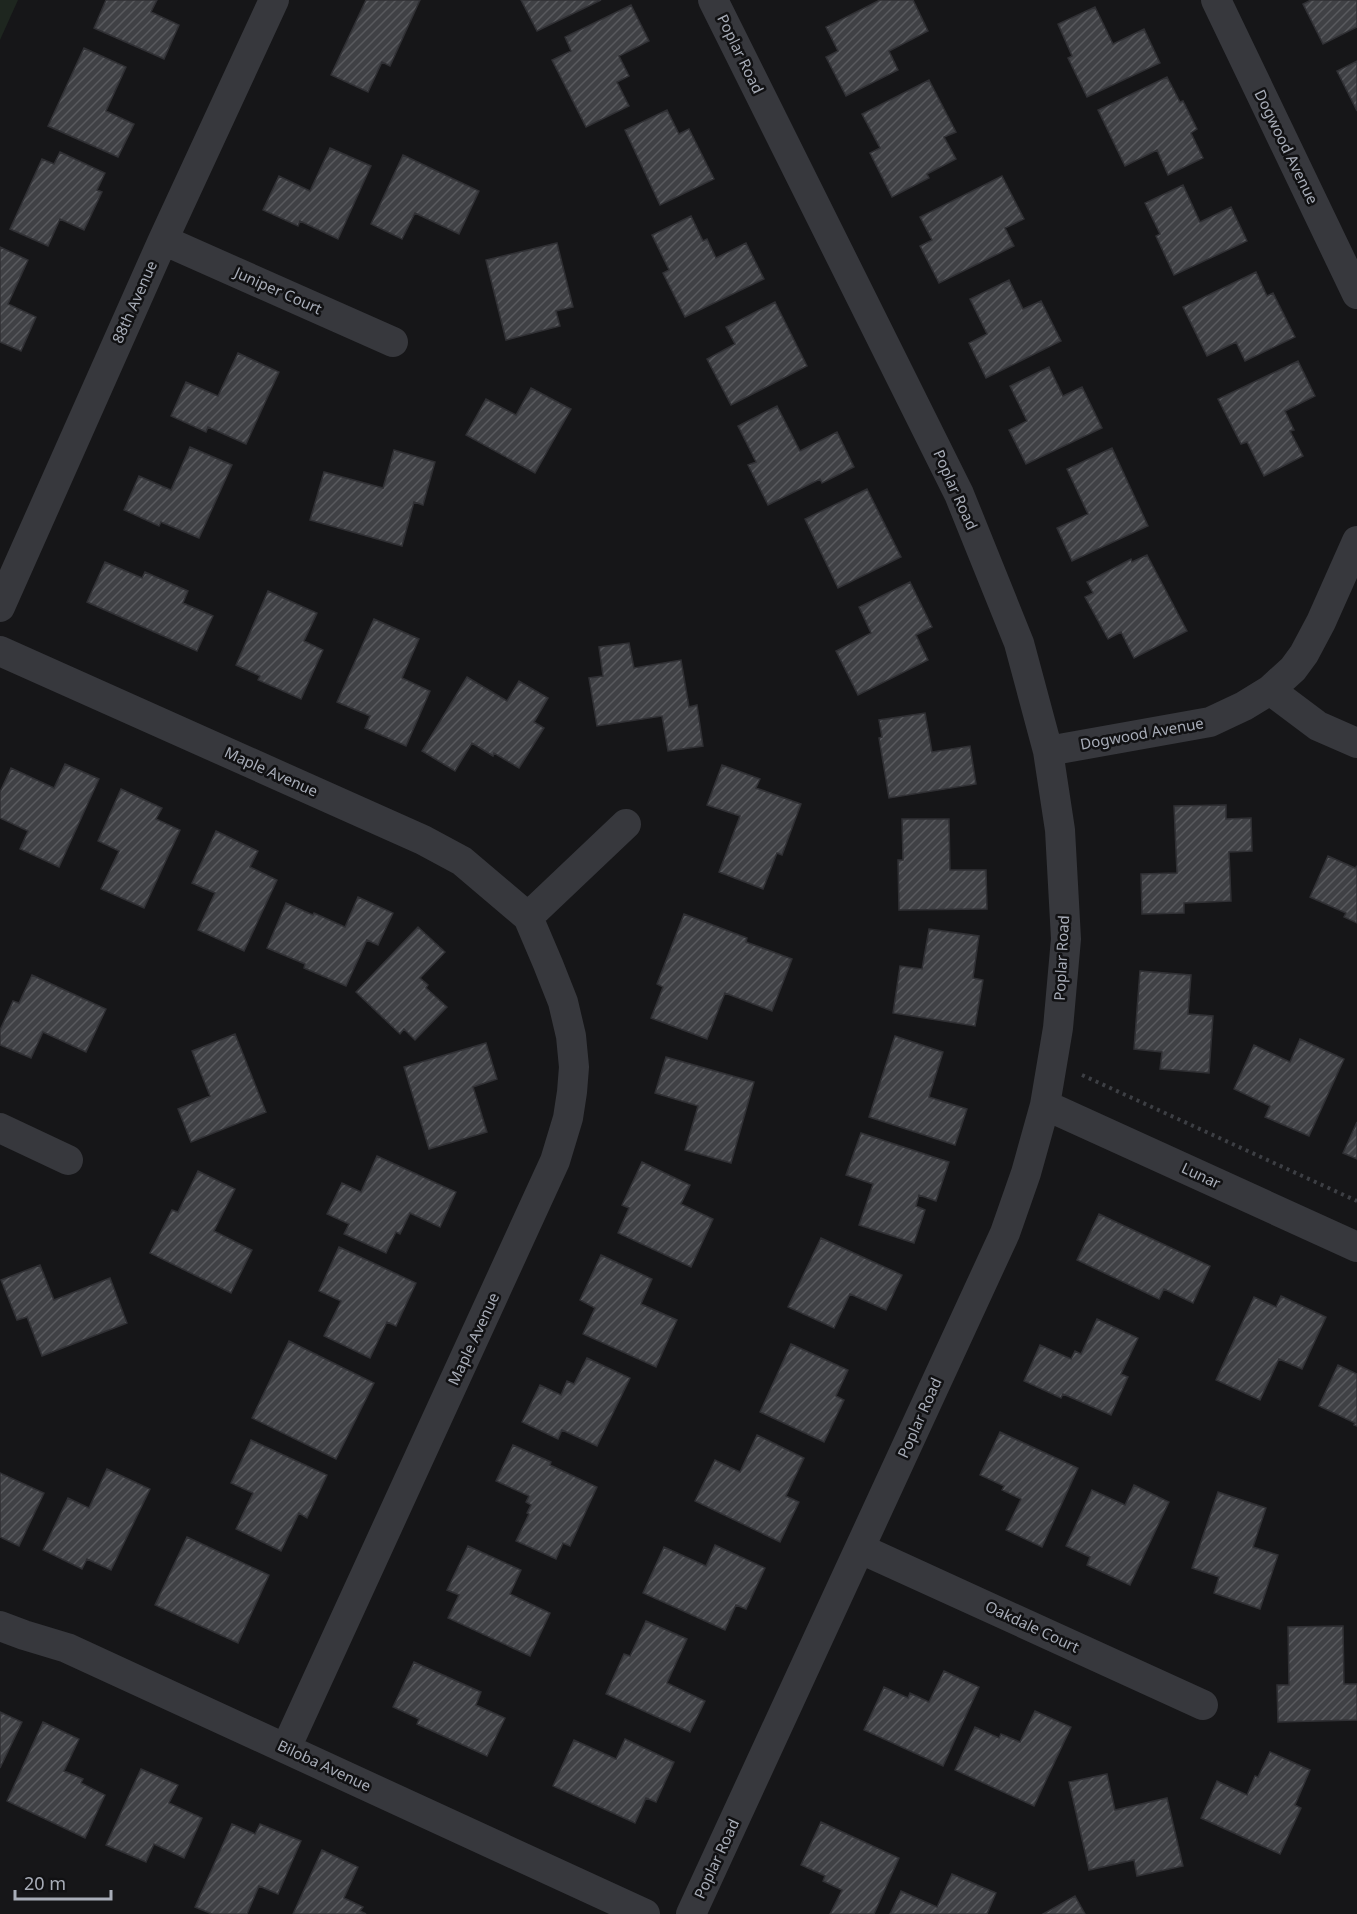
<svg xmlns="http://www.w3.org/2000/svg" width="1357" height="1914" font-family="'Noto Sans',sans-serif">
  <defs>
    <pattern id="building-hatch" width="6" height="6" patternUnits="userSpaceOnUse" patternTransform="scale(1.5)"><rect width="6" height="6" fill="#404145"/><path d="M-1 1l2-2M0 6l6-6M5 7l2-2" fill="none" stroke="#595a5e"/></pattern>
  </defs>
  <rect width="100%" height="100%" fill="#161618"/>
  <path fill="#1e261f" d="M0,0H18L0,40Z"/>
  <path fill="url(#building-hatch)" stroke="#303034" stroke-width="1.5" d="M106,0H157L151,12L179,25L164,59L94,28Z
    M366,0H420L390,66L382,62L368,92L331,75Z
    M521,0H601L537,31Z
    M880,0H913L928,31L889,51L898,70L846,96L826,57L838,51L826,27Z
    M1311,0H1357V27L1323,44L1303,4Z
    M631,5L649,41L619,56L629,76L617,82L629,106L586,127L552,60L571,51L565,37Z
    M1095,7L1113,44L1144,29L1160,63L1087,97L1068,58L1072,56L1058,24Z
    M84,48L126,67L106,111L134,124L118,157L48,126Z
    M1357,61V111L1337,71Z
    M1167,77L1180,102L1183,101L1197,129L1191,133L1203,158L1168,175L1157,150L1125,166L1098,110Z
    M929,80L956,132L944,137L956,159L927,174L929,178L892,197L870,153L880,148L862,114Z
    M667,110L679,134L689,129L714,179L660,205L625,130Z
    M330,148L371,166L338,239L300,221L298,226L263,210L279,176L310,191Z
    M60,152L105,173L97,190L102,192L84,230L60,219L48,246L10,229L42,159L54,164Z
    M403,155L479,191L459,234L415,213L402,239L371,224Z
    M1002,176L1024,219L1005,228L1014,246L939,283L920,246L932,240L920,217Z
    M1183,185L1200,222L1231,207L1247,241L1174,275L1156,236L1160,234L1145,203Z
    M691,216L703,241L707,239L716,258L746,243L764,279L685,317L663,273L669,270L652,235Z
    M557,243L573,307L556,311L560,326L506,340L486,260Z
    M0,247L28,260L8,304L36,317L21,351L0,342Z
    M1256,272L1267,296L1273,293L1295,337L1245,361L1236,342L1207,356L1183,307Z
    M1009,280L1023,309L1041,301L1061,341L986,378L969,343L987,334L970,299Z
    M775,302L807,366L731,405L707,359L735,344L726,327Z
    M238,353L279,372L246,444L208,427L206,432L171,416L186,382L218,396Z
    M1298,361L1315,396L1285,411L1294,430L1290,431L1303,456L1264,476L1247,442L1241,444L1218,399Z
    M1049,367L1063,396L1082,387L1102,428L1026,464L1009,430L1027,421L1010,386Z
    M531,388L571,409L535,473L466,435L486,399L516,415Z
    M777,406L800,451L837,432L854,467L822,483L820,479L768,505L748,465L756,462L738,426Z
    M190,447L232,465L199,538L161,522L159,526L124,510L139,476L171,490Z
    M1112,448L1148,526L1072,561L1057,528L1088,514L1067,469Z
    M394,450L435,462L423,505L414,502L402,546L310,520L324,472L383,488Z
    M867,489L901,557L838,588L805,519Z
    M1147,555L1187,631L1134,658L1121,632L1108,639L1085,597L1093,593L1087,582L1131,559L1132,562Z
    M105,562L142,578L145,572L188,591L183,603L213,616L197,651L87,602Z
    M910,582L932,627L916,635L928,660L858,695L836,651L871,633L859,607Z
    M268,591L317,613L304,641L323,650L301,699L258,680L260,676L236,665Z
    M374,619L419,639L402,678L430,691L406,746L365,728L370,716L337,702Z
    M629,643L634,668L681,660L689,707L697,705L703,746L668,751L662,716L597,726L589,678L603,676L599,647Z
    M467,677L507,701L519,681L548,698L534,722L544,728L519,768L494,753L493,756L472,743L455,771L422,751Z
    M925,713L932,752L970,746L976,784L889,798L879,738L882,737L879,720Z
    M65,764L99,779L59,867L20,849L28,831L0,818V792L11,768L54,788Z
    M722,765L760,779L756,788L801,804L782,855L777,853L763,889L719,872L740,816L707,805Z
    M121,789L162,808L156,819L180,830L144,908L101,889L119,851L98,841Z
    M1226,805V819L1251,818L1252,851L1229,852L1231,901L1184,903V913L1142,914L1141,874L1177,873L1174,806Z
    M902,819H949L950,870H986L987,909L899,910L898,860H903Z
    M216,831L258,851L250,867L277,880L244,951L198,930L215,893L192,883Z
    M1328,856L1355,868L1357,866V923L1344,917L1346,913L1310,897Z
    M358,897L393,913L378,945L367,940L346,986L304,968L305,964L267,948L286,903L313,915L314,913L345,927Z
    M684,914L747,938L746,942L792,959L772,1011L725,993L707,1039L651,1018L663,987L657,984Z
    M418,927L445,952L420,978L428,985L426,988L447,1007L415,1040L404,1029L400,1034L356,992Z
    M929,929L979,936L973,978L983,980L975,1026L893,1013L900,966L922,969Z
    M1140,971L1191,975L1188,1014L1213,1016L1209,1073L1160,1069L1162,1052L1134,1049Z
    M32,975L106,1009L86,1052L43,1032L31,1058L0,1045V1030L13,1001L19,1003Z
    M235,1034L266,1112L191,1142L178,1109L210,1096L192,1051Z
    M895,1036L943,1052L929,1097L967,1109L955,1145L869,1117Z
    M1300,1039L1344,1059L1309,1136L1265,1117L1270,1106L1234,1089L1254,1045L1290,1062Z
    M486,1043L497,1079L473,1087L487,1132L429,1149L404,1067Z
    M666,1057L754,1082L731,1163L685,1150L698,1106L655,1093Z
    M1357,1122V1159L1343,1153Z
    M861,1133L949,1162L936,1201L919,1195L916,1206L925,1210L914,1243L859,1225L873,1184L846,1175Z
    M377,1156L456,1192L440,1227L410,1213L400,1234L396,1232L386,1253L344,1234L349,1224L327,1214L342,1183L361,1192Z
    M642,1162L690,1185L681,1204L713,1219L691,1267L618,1233L629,1208L622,1205Z
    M198,1171L235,1189L214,1231L252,1250L231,1293L150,1253L172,1210L178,1212Z
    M1099,1214L1210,1266L1193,1303L1164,1289L1159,1299L1077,1260Z
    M821,1238L902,1275L886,1310L850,1294L834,1328L788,1307Z
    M339,1247L416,1283L396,1326L387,1322L370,1358L324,1336L341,1301L319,1291Z
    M601,1255L652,1279L641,1304L677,1320L656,1367L583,1334L595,1308L580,1300Z
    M40,1265L54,1300L110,1278L127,1323L42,1356L27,1317L17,1320L1,1280Z
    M1281,1296L1326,1317L1302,1369L1279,1359L1260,1400L1216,1380L1254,1297L1276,1307Z
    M1097,1319L1138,1338L1121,1374L1128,1377L1111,1415L1063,1394L1061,1398L1024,1381L1040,1345L1071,1359L1075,1351L1081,1354Z
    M289,1341L374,1383L336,1459L252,1418Z
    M791,1344L848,1370L836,1396L844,1400L824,1442L760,1412Z
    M587,1358L630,1378L597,1446L562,1430L558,1439L522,1422L540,1385L561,1395L567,1381L574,1384Z
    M1338,1365L1357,1374V1426L1354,1425L1355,1423L1319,1406Z
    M1000,1432L1078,1468L1042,1547L1006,1530L1021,1499L1002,1490L1004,1486L980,1475Z
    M757,1435L804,1458L786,1496L799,1502L780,1542L695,1501L715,1460L740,1472Z
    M251,1440L327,1475L307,1518L299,1513L281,1551L236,1529L253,1493L231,1483Z
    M513,1445L551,1462L550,1465L597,1487L570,1546L563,1543L556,1559L516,1541L529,1514L527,1513L531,1505L526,1502L529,1496L496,1481Z
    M107,1469L150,1489L111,1570L87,1559L82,1569L43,1550L68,1498L89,1508Z
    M0,1473L44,1493L19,1546L0,1537Z
    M1134,1485L1169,1502L1130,1585L1087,1565L1090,1557L1066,1546L1092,1490L1125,1505Z
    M1218,1492L1266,1508L1253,1547L1278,1555L1260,1609L1214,1593L1219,1577L1192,1568Z
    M187,1537L269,1575L238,1643L155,1605Z
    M715,1545L765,1568L746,1609L736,1605L725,1630L643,1593L664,1547L706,1566Z
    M468,1546L521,1570L510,1594L550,1613L530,1656L448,1618L459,1595L447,1590Z
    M646,1621L687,1639L667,1683L705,1701L690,1732L606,1694L624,1654L630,1656Z
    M1343,1626L1344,1684H1357V1720L1278,1722L1277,1685H1289L1288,1627Z
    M414,1662L481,1692L476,1705L505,1718L487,1756L417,1724L419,1719L393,1707Z
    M944,1671L979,1687L943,1766L864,1730L884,1687L908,1698L910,1693L929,1702Z
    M1035,1711L1071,1727L1034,1806L955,1770L975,1727L999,1738L1001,1734L1020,1742Z
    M0,1712L22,1722L0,1768Z
    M43,1722L79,1739L64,1771L83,1779L81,1783L105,1795L85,1838L7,1801Z
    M625,1739L674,1762L656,1802L646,1798L635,1823L553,1786L574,1740L616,1759Z
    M1270,1752L1310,1770L1295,1805L1301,1808L1280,1854L1201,1818L1217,1781L1247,1795L1255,1776L1258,1777Z
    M141,1769L178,1785L169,1803L202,1818L184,1858L154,1844L146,1862L106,1845Z
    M1107,1774L1115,1810L1167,1798L1183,1866L1137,1876L1134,1860L1089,1870L1069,1782Z
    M821,1822L899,1858L874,1914H830L842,1890L823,1881L825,1876L801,1865Z
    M232,1824L255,1834L260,1824L301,1841L278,1894L259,1886L247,1914H212L195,1907Z
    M322,1850L358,1867L344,1898L363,1907L360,1911L366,1914H293Z
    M952,1874L996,1893L987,1914H890L901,1891L937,1907Z
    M1075,1896L1085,1914H1043Z"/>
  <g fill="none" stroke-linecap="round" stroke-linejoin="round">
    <path stroke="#3d3f44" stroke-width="4" stroke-dasharray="3 4.5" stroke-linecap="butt" d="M1082,1075L1357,1201"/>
    <path stroke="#37383d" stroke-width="30" d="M1216,0L1357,294
      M163,240L393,342
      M0,607L163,240L274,0
      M0,651L423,840L462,861L528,917L548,964L563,1002L571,1036L574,1067L572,1092L568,1118L555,1161L286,1748
      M1270,690L1318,726L1357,743
      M1048,751L1210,722L1244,706L1270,690L1293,669L1304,654L1321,622L1357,541
      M528,917L626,824
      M1045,1105L1357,1247
      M0,1128L68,1160
      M861,1549L1203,1705
      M0,1626L24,1635L67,1648L645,1914
      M691,1914L1005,1233L1026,1173L1045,1105L1058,1028L1066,939L1060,830L1048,751L1019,643L959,494L713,0"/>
  </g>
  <g text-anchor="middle" stroke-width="5" stroke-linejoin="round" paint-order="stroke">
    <g font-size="15" fill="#a8adb8" stroke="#111113">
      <text transform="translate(740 54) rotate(64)" y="5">Poplar Road</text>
      <text transform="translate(1286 147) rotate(64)" y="5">Dogwood Avenue</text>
      <text transform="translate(278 291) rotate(24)" y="5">Juniper Court</text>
      <text transform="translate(135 302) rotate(-66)" y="5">88th Avenue</text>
      <text transform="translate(955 490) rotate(66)" y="5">Poplar Road</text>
      <text transform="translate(1142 734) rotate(-10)" y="5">Dogwood Avenue</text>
      <text transform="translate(271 772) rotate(24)" y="5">Maple Avenue</text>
      <text transform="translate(1062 958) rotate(-87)" y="5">Poplar Road</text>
      <text transform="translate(1201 1176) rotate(25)" y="5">Lunar</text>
      <text transform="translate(474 1339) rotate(-65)" y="5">Maple Avenue</text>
      <text transform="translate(920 1418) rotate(-66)" y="5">Poplar Road</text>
      <text transform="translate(1032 1627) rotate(25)" y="5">Oakdale Court</text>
      <text transform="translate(324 1766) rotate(25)" y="5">Biloba Avenue</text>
      <text transform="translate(717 1859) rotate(-65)" y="5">Poplar Road</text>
    </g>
  </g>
  <path d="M15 1890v9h96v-9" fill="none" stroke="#a8adb8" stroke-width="3"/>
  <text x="24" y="1890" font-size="18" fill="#a8adb8" stroke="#111113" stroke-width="4.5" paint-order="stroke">20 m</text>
</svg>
